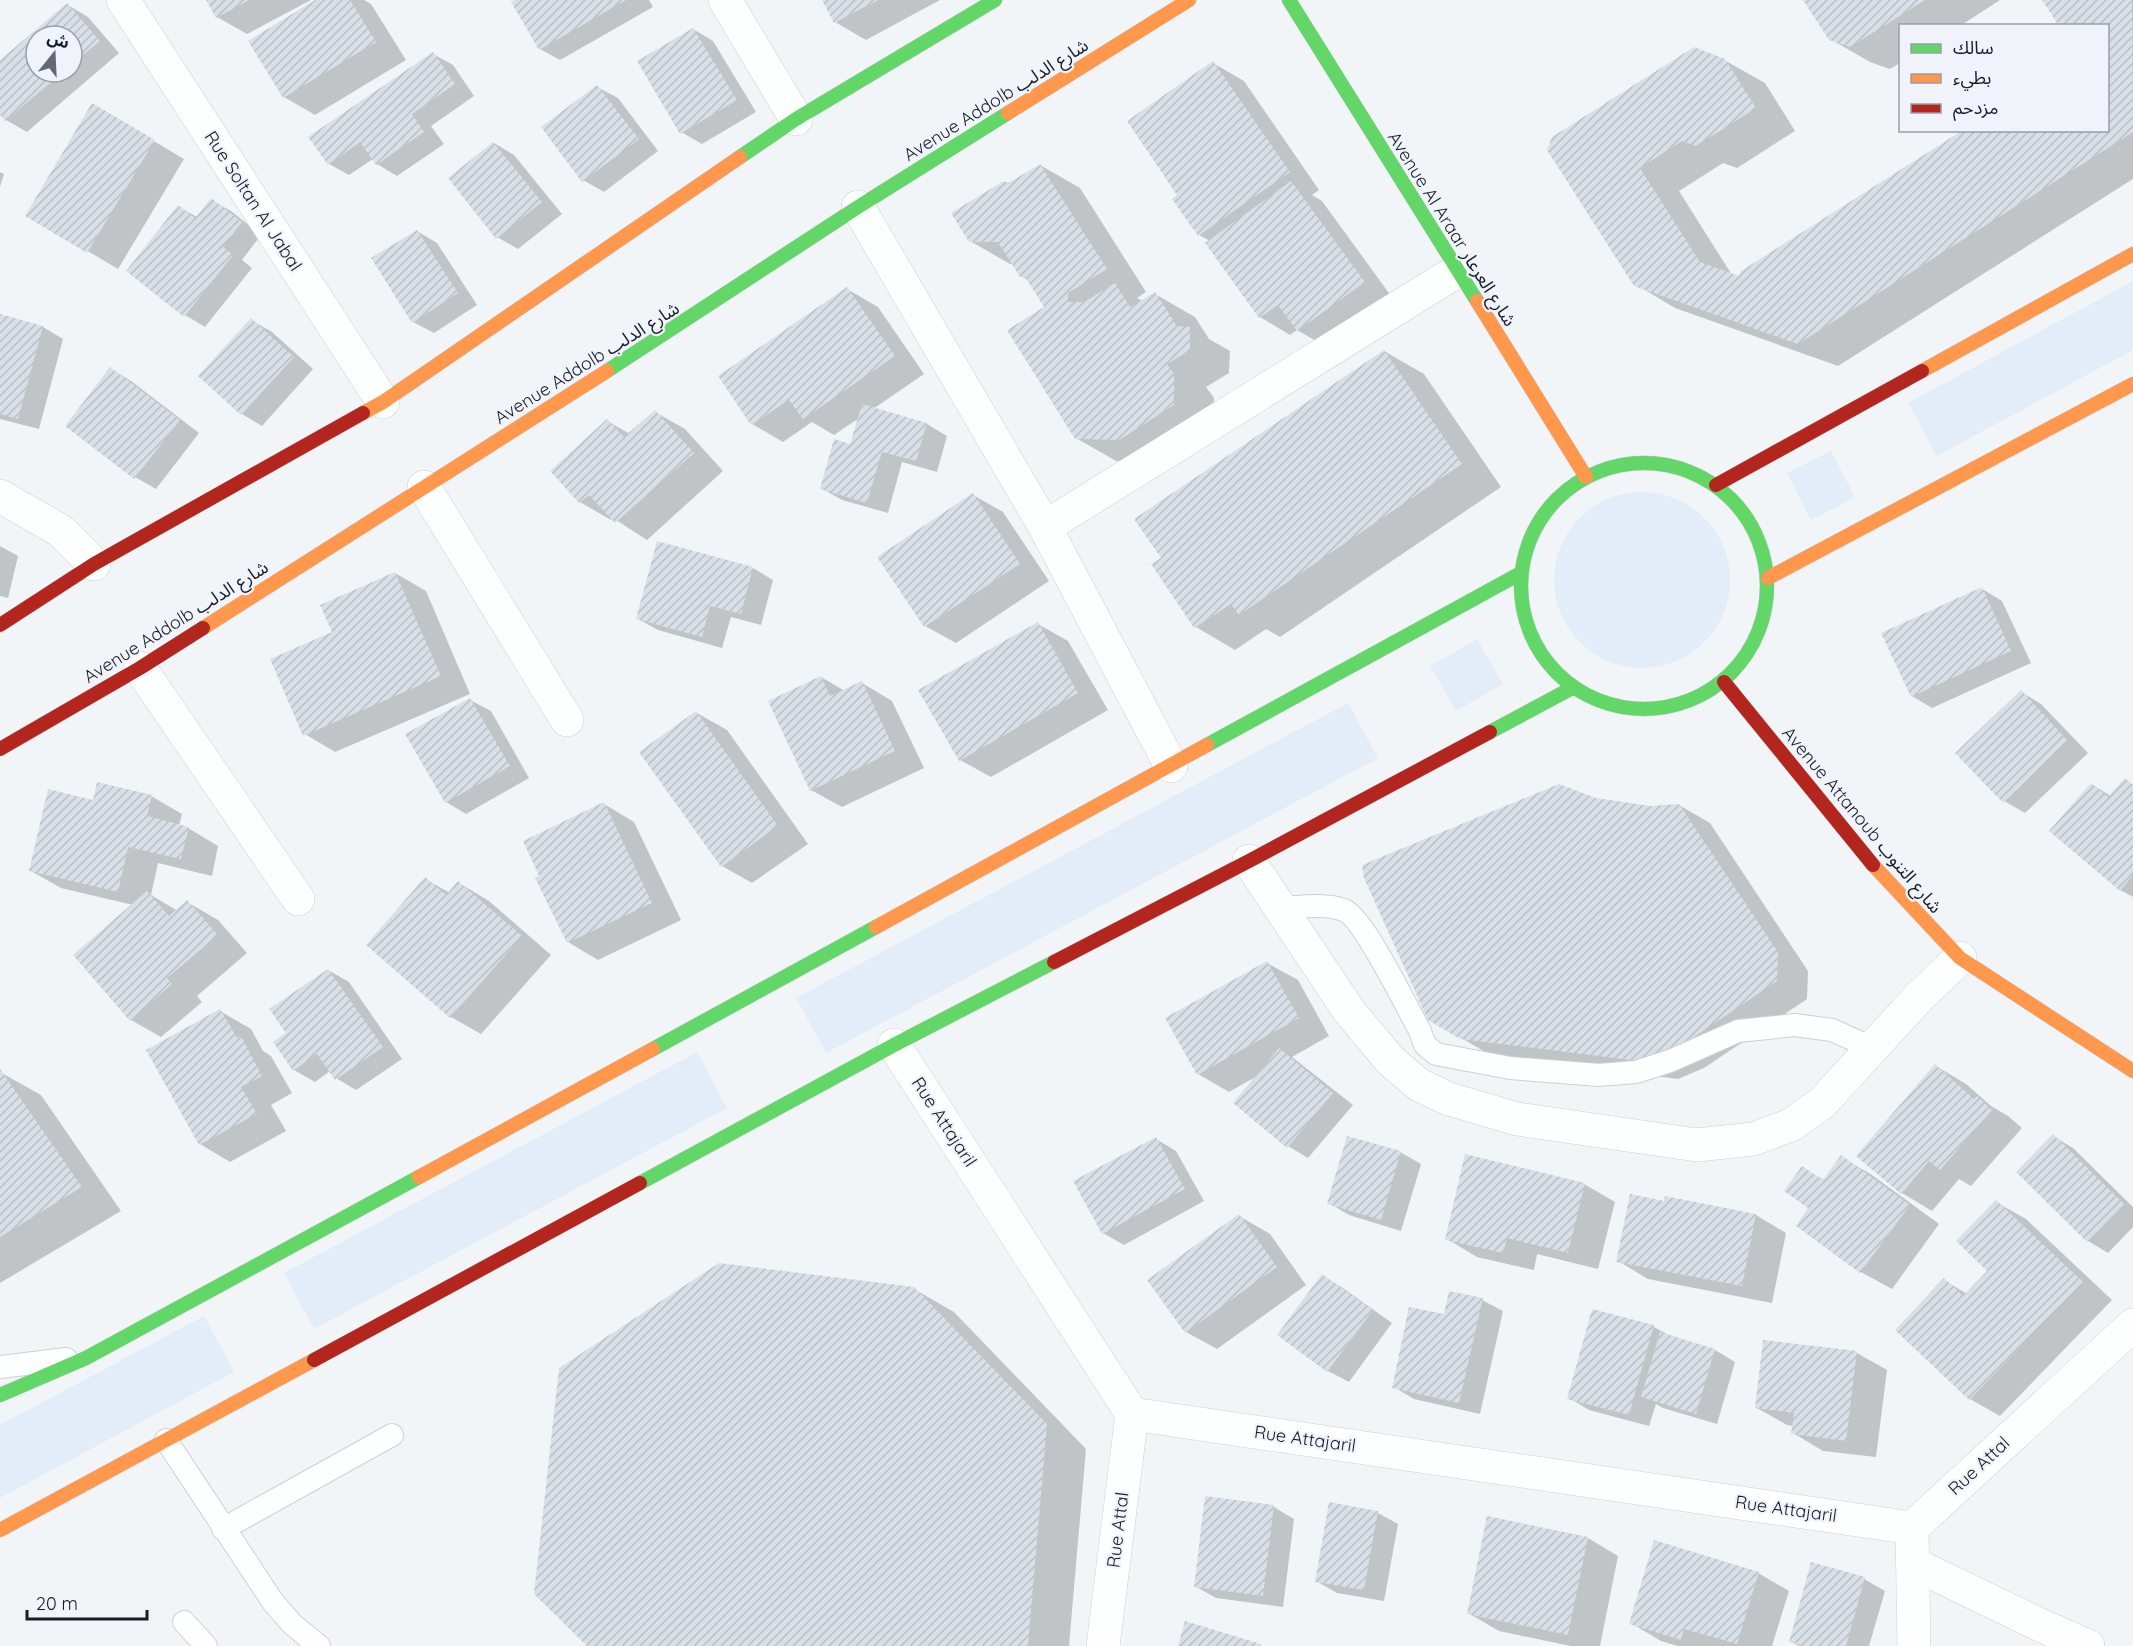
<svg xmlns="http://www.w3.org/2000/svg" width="2133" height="1646" font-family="Quicksand,'Noto Sans Arabic',sans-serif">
  <defs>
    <pattern id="building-hatch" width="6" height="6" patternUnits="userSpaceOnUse" patternTransform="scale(1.5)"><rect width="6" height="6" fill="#d9dfe7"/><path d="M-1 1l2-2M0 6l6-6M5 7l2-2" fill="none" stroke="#babfc6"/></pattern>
  </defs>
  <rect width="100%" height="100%" fill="#f2f5f8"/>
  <path fill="#e3ecf9" d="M2133,281V350L1937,456L1908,403Z
    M1831,451L1855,497L1811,520L1787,473Z
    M1554 580a88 88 0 1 1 176 0a88 88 0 1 1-176 0Z
    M1477,639L1503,684L1456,711L1430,666Z
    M1348,703L1378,758L826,1053L796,998Z
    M697,1052L727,1108L314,1329L284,1273Z
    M204,1316L234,1372L0,1498V1425Z"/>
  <path fill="#0003" fill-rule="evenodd" d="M208,0H311L247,34L217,17Z
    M318,0H364L371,4L406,60L315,115L284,97L250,42Z
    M518,0H649L653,7L560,60L540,49Z
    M823,0H940L866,40L835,22Z
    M1805,0H2000L1960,26H1900V63L1890,69L1870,62L1830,39Z
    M2044,0H2133V179L1838,366L1675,308L1635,284L1548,150L1724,60L1765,83L1795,131L1737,168L1723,163L1679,191L1732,275L1740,278L2108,130V26Z
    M68,5L88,17L119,53L27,132L6,120L0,113V62ZM36,36H72V72H36Z
    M693,29L713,41L756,112L702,144L681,132Z
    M433,54L453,65L474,96L431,126L444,144L397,176L377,164L373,159L349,175L329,164Z
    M1213,63L1244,81L1319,190L1312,195L1322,201L1394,300L1328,348L1297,330L1290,335L1260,317L1210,241L1199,235L1180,195Z
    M597,87L618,98L658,151L604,192L583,180Z
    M93,105L184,159L118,269L27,215Z
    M494,143L514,155L562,214L518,249L497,237Z
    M1040,165L1080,188L1146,292L1137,298L1143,301L1155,294L1195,317L1209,339L1230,351L1229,373L1206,387L1214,398L1213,428L1160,462L1116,461L1076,438L1046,308L1030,281L1021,276L1014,264H1010L970,241L1011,183Z
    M0,172L4,174L0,187Z
    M211,200L231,211L261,235L242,260L252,268L205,327L185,315L179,207L197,217Z
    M417,231L437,243L477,305L434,333L413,322Z
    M847,289L878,307L924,374L873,409L927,424L947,436L937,472L902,462L888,513L842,500L821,488L851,446L859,418L834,435L812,422L783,442L752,424L720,377Z
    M0,316L43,327L63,339L39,429L0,419Z
    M251,320L272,332L313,369L262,426L242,414Z
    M1384,351L1424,374L1501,487L1280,637L1266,629L1235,650L1196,627L1153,565L1163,558Z
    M111,369L131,381L199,433L156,489L135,477L67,426Z
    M655,412L685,429L723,471L647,540L613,518L611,520L580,502L552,471L607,421L630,434Z
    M973,495L1003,512L1049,581L956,643L925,626Z
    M658,543L753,568L773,580L761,625L731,617L722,648L658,630L638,619Z
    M0,546L18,556L8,598L0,596Z
    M395,573L426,591L470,694L335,752L305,734L334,633Z
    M1982,589L2002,601L2031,663L1932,708L1912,696Z
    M1038,624L1068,641L1108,710L991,777L960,760Z
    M821,677L845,691L862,683L892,701L924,768L842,807L811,790Z
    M2021,692L2041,704L2088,753L2025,813L2004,801Z
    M470,700L491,711L529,778L466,814L446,802Z
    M697,713L727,730L808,844L752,883L722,866Z
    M2125,780L2133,785V897L2120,890L2091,784L2111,796Z
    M151,796L182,814L179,826L188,828L218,846L212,876L158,863L151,895L178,911L187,902L218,920L247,953L197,996L202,1002L161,1037L131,1020L133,905L61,888L31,871L94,801Z
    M1596,799L1650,808L1679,805L1710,823L1808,971L1807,999L1704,1068L1678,1079L1492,1056L1429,1019Z
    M604,804L634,822L681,920L598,960L568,942Z
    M425,879L450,893L459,883L489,901L551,955L481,1034L451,1017Z
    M1267,963L1298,980L1329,1036L1292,1057L1353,1105L1308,1158L1288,1146L1257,1076L1229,1092L1198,1074Z
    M328,970L349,982L402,1059L356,1090L336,1078L330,1071L315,1082L294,1070L288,1034Z
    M220,1011L251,1029L263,1051L271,1056L292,1093L271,1105L286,1131L230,1162L200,1144Z
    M1936,1066L1966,1084L1991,1106L2008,1116L2022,1128L1971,1186L1959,1179L1932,1211L1902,1193L1858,1156Z
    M0,1072L41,1095L121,1211L0,1283Z
    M2053,1136L2073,1148L2133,1207V1227L2108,1253L2088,1241Z
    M1156,1139L1176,1151L1204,1201L1124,1245L1103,1233Z
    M1400,1152L1421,1164L1401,1231L1349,1215L1329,1203Z
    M1841,1157L1872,1175L1939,1224L1892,1289L1861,1272L1798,1226L1810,1208L1802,1168L1824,1180Z
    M1584,1184L1615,1202L1598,1269L1537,1254L1534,1270L1477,1257L1447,1239Z
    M1666,1197L1756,1215L1786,1233L1772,1303L1648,1279L1618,1261L1665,1203Z
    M1996,1202L2026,1219L2112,1300L2000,1416L1970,1399L1944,1280L1967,1294L1990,1271Z
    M1239,1216L1270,1234L1306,1285L1217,1349L1186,1332Z
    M1322,1276L1343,1288L1392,1323L1349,1382L1328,1371L1279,1335Z
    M914,1289L954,1312L1086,1449L1069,1646H589Z
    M1482,1300L1503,1311L1480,1414L1414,1399L1394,1387L1445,1316Z
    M1654,1327L1672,1337L1715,1350L1735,1362L1717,1424L1663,1408L1656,1404L1649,1426L1589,1410L1569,1398Z
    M1857,1353L1887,1370L1876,1457L1823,1451L1793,1433L1794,1426L1787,1425L1757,1408Z
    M1274,1507L1294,1519L1283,1607L1216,1598L1195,1586Z
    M1378,1513L1398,1524L1384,1601L1337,1593L1316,1581Z
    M1488,1517L1588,1538L1618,1556L1600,1646H1571L1499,1631L1468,1613Z
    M1758,1573L1789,1591L1772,1646H1678L1661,1641L1631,1623Z
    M1864,1579L1885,1591L1869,1646H1799L1791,1641Z"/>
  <path fill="url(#building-hatch)" d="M206,0H249L216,18Z
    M315,0H350L376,42L283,98L248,41Z
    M515,0H626L539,50L511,2Z
    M822,0H878L834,23Z
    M1803,0H1925L1850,47L1829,40Z
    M2042,0H2132L2133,132L1798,344L1634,286L1547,150L1552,137L1694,47L1725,59L1756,108L1696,146L1682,141L1640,168L1700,262L1739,276L1741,271L1963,130H2108V26H2059Z
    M67,3L100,41L72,64V36H36V72H63L5,121L0,115V60Z
    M693,28L737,100L680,134L637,61Z
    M433,52L455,84L412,114L424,132L376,165L360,142L328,165L308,137Z
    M1213,61L1290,172L1198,236L1172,199L1177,195L1127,121Z
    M597,85L639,139L582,182L541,127Z
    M92,103L155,140L87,253L25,216Z
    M493,142L542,202L496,239L448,178Z
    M1040,164L1107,269L1068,293V302H1084L1115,283L1130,307L1155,292L1177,326L1190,327V350L1167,364L1174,374V405L1119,440L1075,439L1007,330L1044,307L1025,277H1020L998,242H969L951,213L1002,182H1010Z
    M1291,181L1365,282L1297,331L1278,305L1259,318L1205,243Z
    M211,198L242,222L223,247L233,255L184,317L126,271L178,205L195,218Z
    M417,230L458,293L412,323L371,258Z
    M847,287L895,356L803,419L789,400L751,425L718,376Z
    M0,314L43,326L18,419L0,414Z
    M251,318L294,357L241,415L198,376Z
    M1384,350L1462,464L1239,615L1231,604L1194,628L1151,564L1161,558L1134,519Z
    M110,367L180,420L134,479L65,426Z
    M862,404L927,423L916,461L882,452L867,503L820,489L834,439L850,444Z
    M655,410L694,453L615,523L589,495L579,503L550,471L607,419L624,437Z
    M973,493L1020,564L924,627L877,557Z
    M657,541L753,567L741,614L710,606L702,637L636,619Z
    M395,572L441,676L303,736L270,659L332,632L320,605Z
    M1982,587L2011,651L1911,697L1881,633Z
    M1038,622L1078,693L959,761L918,690Z
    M821,676L830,696L862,681L895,751L810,791L768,701Z
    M2021,690L2068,741L2003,803L1955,753Z
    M470,698L510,766L445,803L405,734Z
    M696,711L778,826L721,867L639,752Z
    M2125,778L2133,785V875L2120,891L2049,831L2091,783L2108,797Z
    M97,782L152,795L147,816L189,827L181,859L128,847L118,892L29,871L48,789L93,800Z
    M1559,784L1596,798L1650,806L1679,804L1778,952L1777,981L1673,1051L1647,1062L1460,1039L1428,1020L1364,878L1362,865Z
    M604,802L652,903L567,943L535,878L539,876L523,841Z
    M425,877L446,895L458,881L522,936L450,1018L366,945Z
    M147,891L169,916L187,900L218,935L167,978L172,984L130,1021L73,955Z
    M1267,961L1299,1018L1197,1075L1165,1018Z
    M328,969L383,1047L335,1080L317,1054L293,1071L273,1042L286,1033L269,1009Z
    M220,1009L237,1038L241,1036L262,1076L241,1087L257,1114L199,1145L146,1050Z
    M1279,1048L1333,1093L1287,1148L1233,1103Z
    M1935,1064L1974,1099L1977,1096L1992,1110L1940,1170L1929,1161L1901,1194L1856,1156Z
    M0,1069L82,1187L0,1237Z
    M2053,1134L2124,1204L2087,1242L2016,1172Z
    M1347,1136L1401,1151L1381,1220L1327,1204Z
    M1156,1137L1185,1189L1102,1234L1073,1181Z
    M1465,1154L1585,1183L1568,1253L1507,1238L1503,1253L1445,1240Z
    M1841,1155L1910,1205L1860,1273L1796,1226L1808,1208L1784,1191L1802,1166L1823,1180Z
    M1630,1194L1664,1201L1665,1196L1756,1214L1742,1286L1616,1262Z
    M1996,1200L2083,1282L1969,1400L1895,1330L1944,1278L1963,1296L1987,1271L1956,1241Z
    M1239,1214L1277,1267L1185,1333L1147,1280Z
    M719,1263L914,1287L1047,1424L1028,1646H587L534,1594L559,1368Z
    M1322,1274L1373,1310L1327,1372L1277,1335Z
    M1449,1291L1483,1298L1459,1403L1392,1388L1409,1307L1444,1314Z
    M1592,1309L1654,1325L1629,1415L1567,1399Z
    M1660,1332L1715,1349L1696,1414L1641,1397Z
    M1763,1340L1857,1351L1846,1441L1791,1434L1794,1413L1755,1408Z
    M1205,1496L1274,1505L1263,1596L1194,1587Z
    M1329,1502L1378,1511L1364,1590L1315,1582Z
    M1487,1516L1588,1537L1568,1635L1467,1614Z
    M1654,1540L1759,1572L1737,1644L1684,1629L1681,1640L1629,1624Z
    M1811,1562L1865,1577L1846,1646H1804L1789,1642Z
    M1185,1621L1261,1644V1646H1178Z"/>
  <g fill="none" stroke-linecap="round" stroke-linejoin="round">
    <defs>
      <path id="lane" d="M1280,908C1301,907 1324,903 1344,910C1364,918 1407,1008 1420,1031L1425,1045L1436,1054L1510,1068L1599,1075L1636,1072L1670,1061L1738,1031L1795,1025L1832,1030L1872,1048
        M0,1367L66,1359
        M166,1440L273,1602L292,1624L319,1646
        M223,1529L392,1435
        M184,1622L206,1646"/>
      <path id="street" d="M123,0L383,402
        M725,0L796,119
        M858,207L1045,527L1171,766
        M424,487L567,720
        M0,496L61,531L94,564
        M1045,527L1457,271
        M140,668L298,899
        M1249,861L1349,1011L1390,1060L1419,1085L1449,1099L1517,1119L1697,1145L1753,1139L1791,1125L1822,1103L1920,996L1960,958
        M894,1045L1132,1414L1912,1528
        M1912,1563L2036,1623L2088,1646
        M1103,1646L1132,1414
        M1914,1646L1912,1528L2133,1325"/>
      <path id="fast" d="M1289,0L1477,301
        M740,157L796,119L995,0
        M607,371L858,207L1008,113
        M1521 586a123 123 0 1 1 246 0a123 123 0 1 1-246 0Z
        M1490,732L1574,687
        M1207,745L1521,573
        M653,1049L876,927
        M640,1183L894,1045L1054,962
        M0,1395L86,1358L419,1177"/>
      <path id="slow" d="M1008,113L1189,0
        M1477,301L1586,477
        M1922,371L2133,254
        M363,413L383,402L740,157
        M1768,578L2133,384
        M203,628L607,371
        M1873,865L1960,958L2133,1071
        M876,927L1207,745
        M419,1177L653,1049
        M0,1530L314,1360"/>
      <path id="jam" d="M1716,485L1922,371
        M0,625L94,564L363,413
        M1724,682L1873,865
        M0,749L140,668L203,628
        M1054,962L1249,861L1490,732
        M314,1360L640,1183"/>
    </defs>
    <use href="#lane" stroke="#cbd1d8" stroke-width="24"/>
    <use href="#street" stroke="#cbd1d8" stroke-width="34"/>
    <use href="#fast" stroke="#cbd1d8" stroke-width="15"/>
    <use href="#slow" stroke="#cbd1d8" stroke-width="15"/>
    <use href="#jam" stroke="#cbd1d8" stroke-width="15"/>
    <use href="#lane" stroke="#fdfefe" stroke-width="22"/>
    <use href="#street" stroke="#fdfefe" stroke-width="33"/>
    <use href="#fast" stroke="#63d668" stroke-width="14"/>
    <use href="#slow" stroke="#ff974d" stroke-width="14"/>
    <use href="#jam" stroke="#b3261e" stroke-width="14"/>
  </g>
  <g text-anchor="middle" stroke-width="4.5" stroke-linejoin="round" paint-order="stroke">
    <g font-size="18" fill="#161d27" stroke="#f0f4fa">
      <text transform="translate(996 100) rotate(-32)" y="6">Avenue Addolb شارع الدلب</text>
      <text transform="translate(253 201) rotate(57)" y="6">Rue Soltan Al Jabal</text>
      <text transform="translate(1452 229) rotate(58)" y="6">Avenue Al Araar شارع العرعار</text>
      <text transform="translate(587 363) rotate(-32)" y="6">Avenue Addolb شارع الدلب</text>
      <text transform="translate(176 622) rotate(-32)" y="6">Avenue Addolb شارع الدلب</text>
      <text transform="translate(1862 820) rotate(50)" y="6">Avenue Attanoub شارع التنوب</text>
      <text transform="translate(944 1122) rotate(57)" y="6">Rue Attajaril</text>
      <text transform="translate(1305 1439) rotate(8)" y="6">Rue Attajaril</text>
      <text transform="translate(1979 1466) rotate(-43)" y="6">Rue Attal</text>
      <text transform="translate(1786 1509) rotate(8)" y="6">Rue Attajaril</text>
      <text transform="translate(1118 1530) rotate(-83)" y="6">Rue Attal</text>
    </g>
  </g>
  <rect x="1899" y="24" width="210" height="108" fill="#f0f4fa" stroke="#999ea6" stroke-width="1.5"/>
  <rect x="1911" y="44" width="30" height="9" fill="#63d668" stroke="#999ea6" stroke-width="1.5"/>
  <text x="1953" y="54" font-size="18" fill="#161d27">سالك</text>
  <rect x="1911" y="74" width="30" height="9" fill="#ff974d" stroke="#999ea6" stroke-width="1.5"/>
  <text x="1953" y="84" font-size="18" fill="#161d27">بطيء</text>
  <rect x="1911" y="104" width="30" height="9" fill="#b3261e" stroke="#999ea6" stroke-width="1.5"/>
  <text x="1953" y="114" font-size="18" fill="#161d27">مزدحم</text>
  <g transform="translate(54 54) rotate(18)"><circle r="28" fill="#f0f4fa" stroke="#999ea6" stroke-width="1.5"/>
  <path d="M0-4.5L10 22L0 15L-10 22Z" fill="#636970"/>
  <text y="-9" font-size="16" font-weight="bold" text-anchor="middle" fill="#161d27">ش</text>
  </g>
  <path d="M27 1610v9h120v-9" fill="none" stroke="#161d27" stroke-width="3"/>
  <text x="36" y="1610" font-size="18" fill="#161d27" stroke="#f0f4fa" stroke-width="4.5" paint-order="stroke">20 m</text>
</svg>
